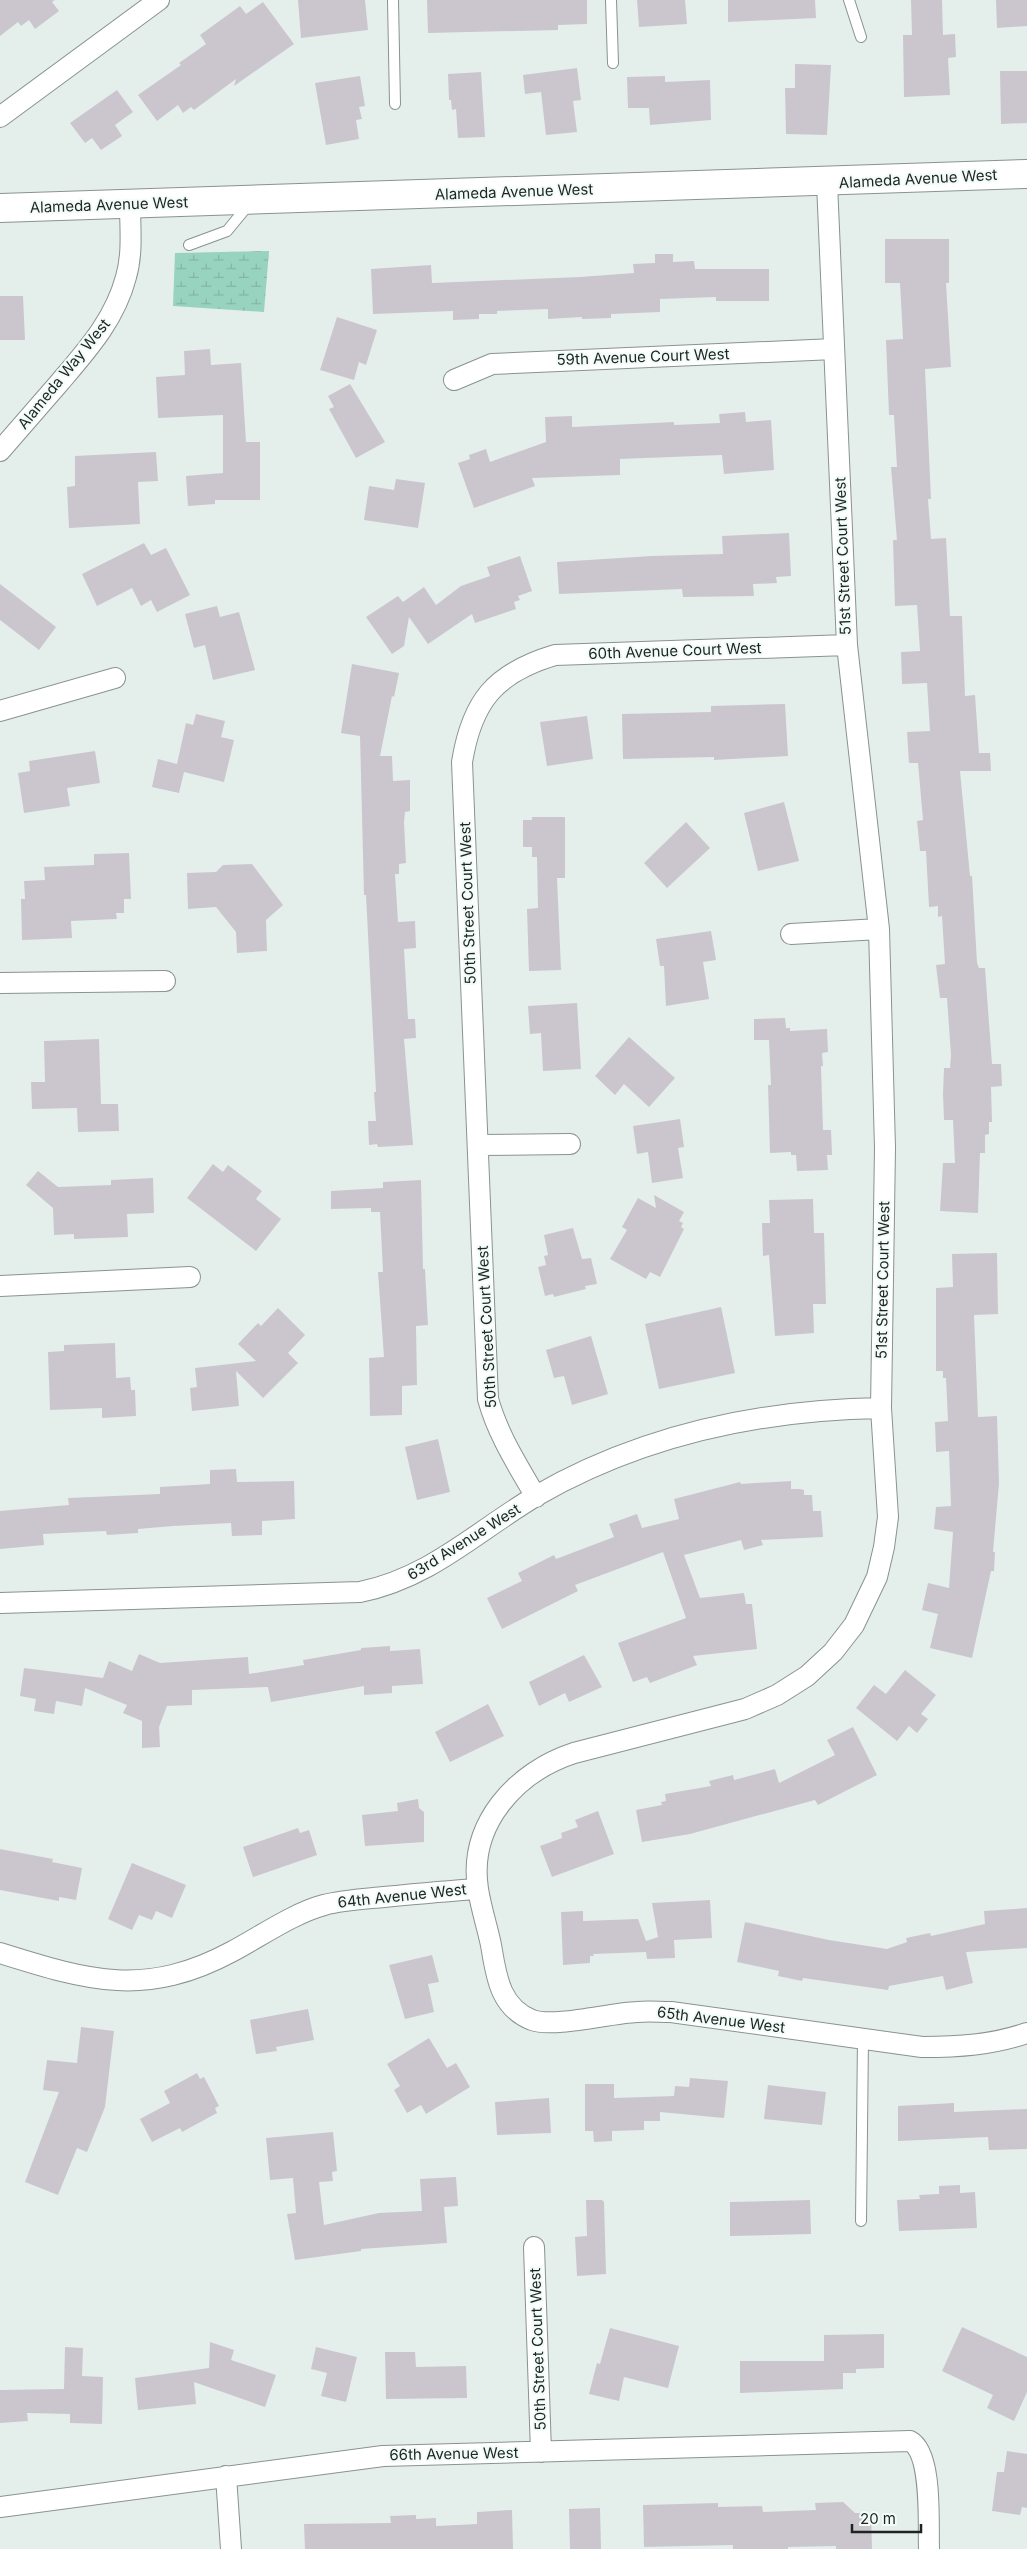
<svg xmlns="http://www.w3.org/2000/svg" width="1027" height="2549" font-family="Inter,sans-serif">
  <defs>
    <pattern id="wetland-marsh" width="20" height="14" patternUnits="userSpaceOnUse" patternTransform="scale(1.25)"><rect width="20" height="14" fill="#98d3bf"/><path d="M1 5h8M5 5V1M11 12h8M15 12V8" fill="none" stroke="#83b5a4"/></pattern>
  </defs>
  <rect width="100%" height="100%" fill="#e4efeb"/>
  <path fill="url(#wetland-marsh)" d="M269,251L264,312L173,306L175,253Z"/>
  <path fill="#cbc6ce" d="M0,0H55L52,2L59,11L35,29L29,20L21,26L18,22L0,36Z
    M298,0H365L368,30L301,38Z
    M427,0H587V24L558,25V30L428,33Z
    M637,0H685L687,24L639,27Z
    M728,0H815L816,18L728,22Z
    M911,0H942L943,35L955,34L956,57L948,58L950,95L904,97L903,35H912Z
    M996,0H1027V26L997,28Z
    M263,2L294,44L234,86L236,79L194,110L191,107L183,113L178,105L157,121L138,95L181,65L179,63L206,44L200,35L240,6L246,14Z
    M795,64L831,65L827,135L786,134L785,88H795Z
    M577,68L581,100L573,101L577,132L546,135L541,92L525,94L523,75Z
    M1000,71H1027V123L1001,124Z
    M481,72L485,137L458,138L456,109L452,110L451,100H449L448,74Z
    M360,76L365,106L359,107L362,119L356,120L359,139L326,145L315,83Z
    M665,76V82L710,80L711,120L650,125L649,108H628L627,77Z
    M117,90L133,112L115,125L122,136L101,150L92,138L85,143L70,123Z
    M885,239H949V283H946L951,367L925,369L931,499H928L931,539L946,538L950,616H962L965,696L975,695L979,753H990L991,771H960L970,876H972L977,963L979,968H985L992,1064H1001L1002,1086L991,1087L992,1122H989V1134L985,1135V1153H980L978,1213L940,1211L943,1163H955L953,1120H944L943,1094L944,1068H950L951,1055L947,998H940L936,965L945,964L942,916L938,917V906L929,907L926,851H920L917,821L923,820L918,763H909L907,732L930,731L927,683L902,684L901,652L920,651L917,605L895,606L893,540H897L891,467H897L894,415H889L886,340L903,339L900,283H885Z
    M655,254H673V262L694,261L695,269H769V301H716V297L660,299V312L611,314V318L582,319V317L548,319V309L497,311V314H479V319L453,320V311L373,314L371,269L431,265L432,283L580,277L634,273L633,264L655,263Z
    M0,296H23L25,340H0Z
    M337,317L377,330L366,365L359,362L354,380L320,370Z
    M210,349L211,365L241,363L246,442H260V500H215V504L188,506L186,476L223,473V415L158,418L156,377L185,375L184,351Z
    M350,384L385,442L356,458L329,409L334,407L328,396Z
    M745,412L746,422L771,420L774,470L724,474L722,455L620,459V475L532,478L535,486L474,508L458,463L470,459L469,455L486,449L490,462L546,442L545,417L572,416V427L674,422V425L720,423L719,414Z
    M156,452L158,481L138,482L140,524L69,528L67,487L75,486V456Z
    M396,479L425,483L418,528L364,520L369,486L394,490Z
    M789,533L791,576L776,577L777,583L753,584L754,596L683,597L682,589L559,594L557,562L651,556L723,554L722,536Z
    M144,543L151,555L166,548L190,595L157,612L151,600L141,606L132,588L97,606L82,574Z
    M520,556L532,591L518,596L520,600L514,602L516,609L475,623L472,614L428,644L409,617L404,646L392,654L366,617L398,596L403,602L424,587L436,605L461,586L490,576L487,567Z
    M0,584L56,627L39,650L0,620Z
    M217,606L220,617L239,612L255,670L213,680L205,645L194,648L185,614Z
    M352,664L399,673L394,697L392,696L380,756H392L393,781L410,780V811L405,812L404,822L406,863L399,864V874H395L398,922L415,921L416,948L404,949L408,1019H415L416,1038L404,1039L413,1145L378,1147L377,1144L369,1145L368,1121H376L374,1092H376L366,895H364L360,736L341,733Z
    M785,704L788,756L714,760V757L623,759L622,714L711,712V706Z
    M196,714L225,721L221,737L234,740L224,782L184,772L179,793L152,787L158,759L177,764L186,723L193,725Z
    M587,716L593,759L547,766L540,722Z
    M95,751L100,783L67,788L70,806L24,813L18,773L30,771L29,761Z
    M784,802L799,861L758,871L744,813Z
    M532,817H565V878H557L561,970L529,971L527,909L538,908L537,857H532V847H523V820H532Z
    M686,822L710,848L667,888L644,863Z
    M129,853L131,899H124V913H116L117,919L71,921L72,938L22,940L21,899H25L24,881L45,880L44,867L94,865V854Z
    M252,864L283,905L266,920L267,951L237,953L236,932L216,907L188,909L187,873L216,872L223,865Z
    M711,931L716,960L703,962L709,999L666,1006L664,966H660L656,939Z
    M577,1003L581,1069L543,1071L541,1033L530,1034L528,1006Z
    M785,1018L786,1028H790V1031L827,1029L828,1052L822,1053L823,1066H821L823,1130H831L832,1155H827L828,1170L797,1171L796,1155H791V1152L770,1153L768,1085H771L769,1040H754V1019Z
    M629,1037L675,1078L649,1107L624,1084L615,1095L595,1076Z
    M99,1039L101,1104H118L119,1131L78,1132L77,1108L32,1109L31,1082H45L44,1041Z
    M680,1119L684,1147L678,1148L683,1178L652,1183L648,1152L637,1154L633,1126Z
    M213,1164L223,1172L228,1165L262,1191L256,1199L281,1219L256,1251L187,1198Z
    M38,1171L58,1187L111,1185V1180L153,1178L154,1213L127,1214L128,1237L74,1239V1234L54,1235L53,1208L26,1185Z
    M421,1180L423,1269H425L428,1325L416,1326L417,1385L402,1386V1415L370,1416L369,1358L384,1357L378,1272H383L380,1212H371V1208L331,1209V1191L383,1188V1182Z
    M654,1195L684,1212L679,1221L683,1223L681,1227L684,1229L660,1277L650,1272L646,1279L610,1259L627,1230L622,1227L638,1198L656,1208Z
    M813,1199L814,1233H824L826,1304H813L814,1333L775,1336L769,1255L763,1256L762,1223H770L769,1200Z
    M573,1228L582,1259L591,1258L597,1284L585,1286L586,1289L554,1297L553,1294L545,1296L538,1267L546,1265L544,1256L548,1255L544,1235Z
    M997,1253L998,1314L974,1315L978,1417L997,1416L999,1483L993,1552H995L994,1571H991L972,1658L930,1648L938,1614L922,1610L928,1583L949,1588L953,1532L934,1529L936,1507L951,1506L949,1451L936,1452L935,1422L948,1421L946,1378H943V1371H936V1288L953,1287L952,1254Z
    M721,1307L735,1373L659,1389L645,1324Z
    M278,1308L305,1335L288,1353L298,1363L263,1398L236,1371L239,1406L192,1411L190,1388L197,1387L195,1368L256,1361L238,1344L258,1323L261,1326Z
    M591,1336L608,1394L572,1405L564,1376L554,1378L546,1350Z
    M115,1343L116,1378L130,1377L131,1390H135L136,1416L102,1418V1408L50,1410L48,1352L64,1351V1345Z
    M438,1439L450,1492L417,1500L405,1447Z
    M236,1469L237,1482L294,1481L295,1519L262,1521V1535L232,1536L231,1523L173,1526L138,1529V1533L107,1535L106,1531L43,1534L44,1545L0,1549V1511L69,1505L68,1498L160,1494V1487L210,1484V1470Z
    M791,1481V1489H800L804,1490V1495H812L813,1511H821L823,1537L761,1540L763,1545L744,1550L741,1540L684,1555L700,1598L744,1593L746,1604H752L757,1649L693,1656L697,1665L650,1683L647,1677L633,1682L618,1643L686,1618L663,1552L575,1585L578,1591L502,1629L487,1598L522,1581L518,1573L554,1555L556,1559L614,1537L609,1524L637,1514L642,1528L679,1519L674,1499L740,1482L741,1484Z
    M390,1646V1651L420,1649L423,1684L392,1686V1693L364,1695V1686L271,1702L268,1687L192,1690V1705L167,1706L159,1727L160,1747L142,1748V1721L123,1713L127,1705L85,1688L82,1706L56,1701L54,1714L34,1711L36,1699L20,1696L24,1668L103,1678L109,1661L132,1671L139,1654L160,1663L248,1657L249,1674L304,1665L303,1660L361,1650V1648Z
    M584,1655L602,1687L569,1702L565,1693L539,1706L529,1682Z
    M905,1670L936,1695L921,1714L928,1719L917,1733L909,1726L897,1741L856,1708L874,1685L886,1694Z
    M488,1704L504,1736L450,1762L435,1732Z
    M853,1727L877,1775L818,1805L815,1800L690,1834L642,1842L636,1810L662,1805L661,1802L666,1801L665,1794L711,1786L709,1781L733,1775L734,1780L775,1769L779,1783L835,1755L827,1740Z
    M418,1799L419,1808L424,1812V1842L365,1846L362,1815L398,1811L397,1803Z
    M598,1811L614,1854L552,1877L540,1846L562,1838L561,1833L578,1827L575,1820Z
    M298,1828L300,1833L309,1830L317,1855L253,1877L243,1847Z
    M0,1849L53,1859L52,1862L82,1868L76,1900L59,1897V1901L0,1890Z
    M132,1863L186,1885L172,1918L156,1911L152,1920L139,1915L132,1930L108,1919Z
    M710,1900L712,1938L674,1940L675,1958L647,1959L646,1952L593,1954L594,1956H590V1963L563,1965L561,1912L583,1911V1921L638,1919L646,1941L658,1937L652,1903Z
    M1027,1908V1948L966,1952L973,1983L946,1990L943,1976L889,1986L888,1990L803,1978L802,1981L778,1976L779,1971L737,1962L745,1922L829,1940L887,1949L907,1942L906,1938L930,1933L931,1936L985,1924L984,1911Z
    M432,1955L439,1982L428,1984L434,2012L405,2019L389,1965Z
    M308,2009L314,2040L276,2047L277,2051L256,2054L250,2020Z
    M81,2027L114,2031L105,2107L87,2152L77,2148L58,2195L25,2182L59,2092L43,2090L47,2060L77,2063Z
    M429,2038L447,2068L456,2063L470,2087L426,2114L421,2105L407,2113L394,2090L400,2086L387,2064Z
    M197,2073L200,2079L204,2077L219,2106L215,2108L217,2113L182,2132L180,2128L152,2142L140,2119L170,2103L164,2091Z
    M690,2078L728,2081L724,2118L660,2112V2121H644V2130L612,2131V2141L594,2142L593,2131H585V2084H614V2098L674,2096L675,2086L689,2087Z
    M768,2085L826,2092L822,2125L764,2119Z
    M549,2098L551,2133L497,2135L495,2102Z
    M954,2103V2112L1027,2109V2149L989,2150L988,2137L898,2141V2106Z
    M333,2132L337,2171L332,2172L333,2181L319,2182L324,2225L379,2213L422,2211L420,2179L456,2177L458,2206L444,2207L447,2243L361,2249V2251L295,2260L287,2214L296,2213L293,2178L270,2180L266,2138Z
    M960,2185V2193L975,2192L977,2228L899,2231L897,2200L920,2199L919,2195L939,2194V2186Z
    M586,2200H602L604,2202L606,2274L577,2276L575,2237L587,2236Z
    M810,2200L811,2234L730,2236V2202Z
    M962,2327L1027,2357V2392L1014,2421L987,2408L993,2395L942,2371Z
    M610,2328L679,2346L668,2388L624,2377L619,2401L589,2394L597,2363L600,2364Z
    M884,2334V2368L856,2369V2373H843V2389L740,2393V2361H824V2335Z
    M210,2342L234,2350L231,2360L276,2375L265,2407L194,2382L196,2404L138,2410L135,2378L209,2368Z
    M65,2347L83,2348L82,2376L103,2377L102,2424L70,2423V2414L27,2413L28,2421L0,2423V2390L64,2389Z
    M316,2347L357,2357L346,2402L321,2396L327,2373L311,2369Z
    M385,2352H415L416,2367L466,2366L467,2398L386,2399Z
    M1007,2451L1027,2454V2508L1022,2507L1020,2515L992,2511L997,2472H1004Z
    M843,2502L855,2513H871L872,2549H836V2546L788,2547V2549H733V2545L644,2547L643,2505L718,2503V2507L762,2506L763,2512L816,2510L815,2503Z
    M600,2508L601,2549H570L569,2509Z
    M512,2510L513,2549H305L304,2524L391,2523L390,2516L416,2515V2519L436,2518V2526L477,2524V2512Z"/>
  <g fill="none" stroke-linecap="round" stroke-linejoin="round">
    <defs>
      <path id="lane" d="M393,0L395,104
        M611,0L613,63
        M849,0L861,37
        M189,245L227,231L250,203
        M861,2221L863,2038"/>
      <path id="street" d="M0,117L159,0
        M827,183L847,645L879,929L885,1148L881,1408L888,1517L884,1547L877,1577L854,1625L833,1652L807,1676L777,1695L745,1709L574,1753C516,1772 468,1824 478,1889C481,1908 487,1926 491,1945C496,1974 499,2007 532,2020C554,2028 610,2013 637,2012C648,2011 659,2012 671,2012L922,2047C958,2047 992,2045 1027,2033
        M454,380L492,364L834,349
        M0,451C20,428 40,405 60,382C88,349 115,319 126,277C133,253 130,228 130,204
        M0,711L115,678
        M791,934L879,929
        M0,983L165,981
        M478,1145L570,1144
        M0,1286L190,1277
        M536,1497C517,1464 498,1435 488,1399L462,762C472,701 495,673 555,655L847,645
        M0,1603L360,1592C430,1578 477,1531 536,1496C642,1435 760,1410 881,1408
        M0,1953C89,1981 146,1998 233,1951C261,1936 294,1913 324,1905C343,1900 364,1899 384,1897C415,1894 447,1891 478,1889
        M534,2247L541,2452
        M226,2476L231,2549
        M0,2507L383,2456L910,2441C933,2453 928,2525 929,2549"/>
      <path id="secondary" d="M0,208L1027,174"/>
    </defs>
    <use href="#lane" stroke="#89938f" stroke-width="12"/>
    <use href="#street" stroke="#89938f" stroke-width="22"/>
    <use href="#secondary" stroke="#89938f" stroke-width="30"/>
    <use href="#lane" stroke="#fff" stroke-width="10"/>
    <use href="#street" stroke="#fff" stroke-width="20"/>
    <use href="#secondary" stroke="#fff" stroke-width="28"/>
  </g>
  <g text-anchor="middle" stroke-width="4" stroke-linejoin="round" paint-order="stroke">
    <g font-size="15" fill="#1f2321" stroke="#f1fcf8">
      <text transform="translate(918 179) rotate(-3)" y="5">Alameda Avenue West</text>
      <text transform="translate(514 192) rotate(-2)" y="5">Alameda Avenue West</text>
      <text transform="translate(109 205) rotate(-2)" y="5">Alameda Avenue West</text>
      <text transform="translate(643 357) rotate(-2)" y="5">59th Avenue Court West</text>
      <text transform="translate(64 374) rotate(-51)" y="5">Alameda Way West</text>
      <text transform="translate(843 556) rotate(-92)" y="5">51st Street Court West</text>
      <text transform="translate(675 651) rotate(-2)" y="5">60th Avenue Court West</text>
      <text transform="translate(468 903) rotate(-92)" y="5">50th Street Court West</text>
      <text transform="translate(883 1280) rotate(-89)" y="5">51st Street Court West</text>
      <text transform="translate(487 1327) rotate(-93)" y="5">50th Street Court West</text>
      <text transform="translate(464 1542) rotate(-32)" y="5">63rd Avenue West</text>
      <text transform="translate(402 1896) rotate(-6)" y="5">64th Avenue West</text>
      <text transform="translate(721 2020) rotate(7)" y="5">65th Avenue West</text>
      <text transform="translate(538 2349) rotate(-92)" y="5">50th Street Court West</text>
      <text transform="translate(454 2454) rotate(-1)" y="5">66th Avenue West</text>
    </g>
  </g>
  <path d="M852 2524v8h69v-8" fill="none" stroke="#1f2321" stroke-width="2.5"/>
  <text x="860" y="2524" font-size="15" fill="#1f2321" stroke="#f1fcf8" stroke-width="4" paint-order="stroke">20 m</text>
</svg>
